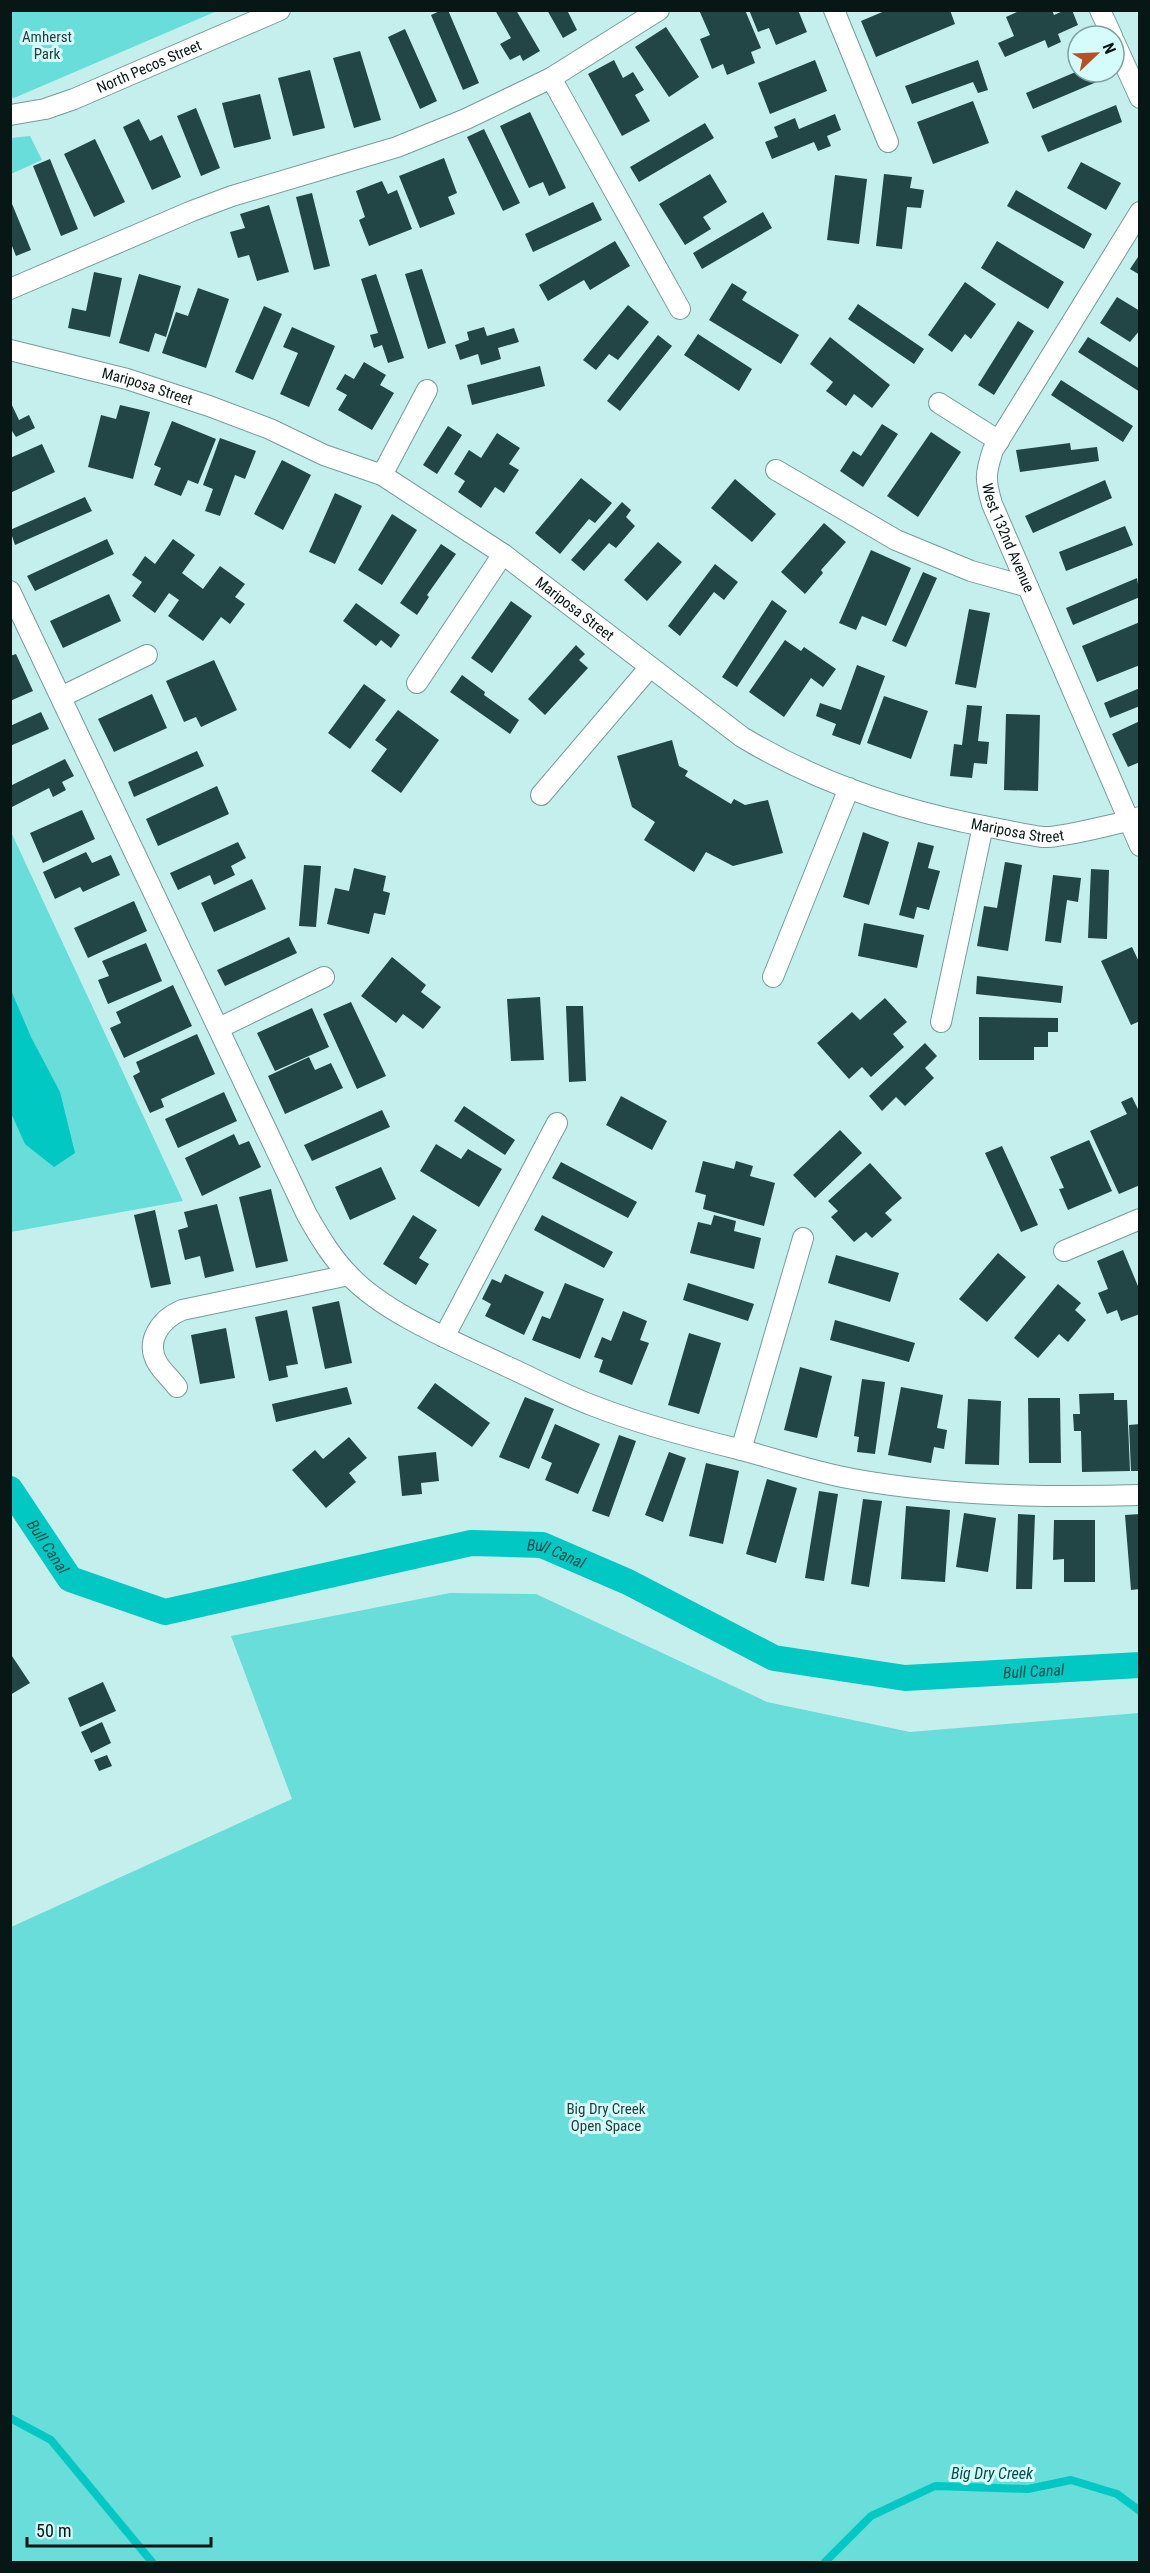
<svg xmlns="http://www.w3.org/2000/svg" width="1150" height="2573" font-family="'Roboto Condensed',sans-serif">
  <rect width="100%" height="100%" fill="#c5efed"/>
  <path fill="#68ddd9" d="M11,10H217V11L14,98L10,97Z
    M30,136L42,160L11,174V138Z
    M11,832L183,1201L11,1232Z
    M450,1593L536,1594L767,1702L910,1732L1139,1713V2562H11V1927L292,1799L231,1636Z"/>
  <path fill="#01c8c3" d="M10,988L31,1037L60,1092L75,1153L54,1167L25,1144L11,1113Z"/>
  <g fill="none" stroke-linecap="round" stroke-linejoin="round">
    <path stroke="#01c8c3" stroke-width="8" d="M10,2418L51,2440L152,2562
      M825,2562L871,2516L935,2486L1028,2489L1071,2480L1117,2494L1140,2511"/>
    <path stroke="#01c8c3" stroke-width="26" id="s1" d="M10,1489L70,1579L165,1612L471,1543L542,1545L628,1582L774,1658L905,1678L1140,1665"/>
  </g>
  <path fill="#214645" d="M442,10H448L479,83L463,90L431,15Z
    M495,10H516L540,51L523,61L520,55L510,60L500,44L511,38Z
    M547,10H567L577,30L563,38Z
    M699,10H745L761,48L751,52L755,63L727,75L723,64L712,69L700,39L710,35Z
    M749,10H798L807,32L776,45L769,28L758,32Z
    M887,10H950L955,24L876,57L861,21Z
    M1021,10H1052L1054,15L1065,10H1072L1078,25L1058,34L1061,42L1048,48L1045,40L1005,57L998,43L1014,36L1006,17Z
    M666,27L699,77L669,97L635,47Z
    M405,29L437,101L420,109L388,37Z
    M360,51L381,120L354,128L333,58Z
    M614,60L623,78L633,72L644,90L635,95L650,121L622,136L588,74Z
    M815,60L827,91L770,114L758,83Z
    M978,60L988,90L978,93L973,82L912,104L905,86Z
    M310,70L325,128L293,136L278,78Z
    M1078,71L1104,72L1106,78L1033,109L1026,93Z
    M260,94L271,139L234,148L222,103Z
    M973,101L989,143L933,164L917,122Z
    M1116,105L1122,122L1048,152L1041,136Z
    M196,108L220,168L201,176L177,116Z
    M530,112L566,188L549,196L543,182L529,188L500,126Z
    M835,114L841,130L827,136L831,146L818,151L814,142L772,159L765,142L778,137L774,127L795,118L799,129Z
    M139,119L150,141L162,135L181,177L152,190L123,127Z
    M705,123L714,138L639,182L630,167Z
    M484,129L520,203L503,211L467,137Z
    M95,139L125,202L94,217L64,154Z
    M444,158L457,193L448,197L455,214L420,228L399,176Z
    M50,159L78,229L61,236L33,166Z
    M1081,162L1121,183L1106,210L1067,188Z
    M710,174L727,202L703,217L711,229L685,245L659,204Z
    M884,174L912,177L910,188L924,190L921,208L907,207L902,249L876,246Z
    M835,175L867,179L859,244L827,240Z
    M382,181L388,194L397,190L412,229L369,246L359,220L365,217L356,191Z
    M1016,190L1092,234L1084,249L1007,206Z
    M312,193L330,266L314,270L296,197Z
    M10,199L31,250L16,256L10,241Z
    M593,202L602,220L533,252L525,234Z
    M269,205L289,272L257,281L249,255L238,258L230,232L245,228L240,214Z
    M763,212L772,228L702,269L693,253Z
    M615,241L630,266L590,290L584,280L548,301L539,285Z
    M997,241L1064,282L1048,309L981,268Z
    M1140,254V275L1130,269Z
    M422,269L446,343L428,349L405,274Z
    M94,272L122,278L110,337L68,328L72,308L86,311Z
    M139,274L181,286L166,337L155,333L149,352L119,343Z
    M376,274L404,358L388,363L382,345L374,348L370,335L378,333L361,279Z
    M965,282L996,304L971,339L965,334L952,352L928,335Z
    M732,283L747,292L742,300L799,335L781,364L709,320Z
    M198,288L229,299L206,368L162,353L176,312L188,316Z
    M1117,297L1140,311V330L1130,342L1100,323Z
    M858,304L924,349L914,364L848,319Z
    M628,305L649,322L618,360L609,354L596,370L583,360Z
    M264,306L282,314L253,380L235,372Z
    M1018,321L1034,331L994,395L978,385Z
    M292,327L335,346L309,407L280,394L298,353L283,347Z
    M484,327L487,336L514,328L519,342L498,348L501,359L481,365L478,354L460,360L455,345L469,340L467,332Z
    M698,334L752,369L739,391L684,355Z
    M658,335L672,346L620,411L607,401Z
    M830,337L890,385L872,408L854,394L846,406L826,391L833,382L810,364Z
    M1088,337L1140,369V392L1078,352Z
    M364,362L386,375L380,385L394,393L372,430L338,410L347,395L336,389L345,374L354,379Z
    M540,366L545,386L472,405L467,385Z
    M1061,380L1133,426L1123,442L1051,395Z
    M10,401L19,420L29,415L35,428L16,437L10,428Z
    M120,405L150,412L133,479L88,467L101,415L116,419Z
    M172,421L216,439L198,484L188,480L181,496L154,485L161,468L154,465Z
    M882,424L898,434L863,487L840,471L853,451L861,456Z
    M448,426L462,435L437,474L423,465Z
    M931,432L961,452L918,517L887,496Z
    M497,433L520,448L509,464L519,470L504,493L495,487L481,508L458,492L465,481L454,474L469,450L481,458Z
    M220,438L256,451L245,479L235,475L220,516L205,511L213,489L203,485Z
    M1070,443L1071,450L1097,447L1099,461L1020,472L1016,450Z
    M42,444L55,472L10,493V458Z
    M282,460L311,475L283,530L254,514Z
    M581,478L612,503L595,523L589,519L560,554L535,533Z
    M735,479L776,514L752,542L711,508Z
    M1105,480L1112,498L1033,533L1025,516Z
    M335,493L362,506L335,564L309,552Z
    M85,497L92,511L15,545L10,530Z
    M622,502L631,510L626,517L635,526L616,548L609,543L584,571L571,560Z
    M392,514L417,530L382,585L358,570Z
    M824,523L846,542L821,570L823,573L805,594L781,572Z
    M1125,526L1133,545L1066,571L1059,552Z
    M107,539L114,554L35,591L27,576Z
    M173,539L195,555L182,573L203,589L220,566L245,584L235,597L245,604L230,624L221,617L203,641L168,616L179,600L169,593L155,613L132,596L142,582L132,575L145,556L155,564Z
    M658,542L682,562L647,601L624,580Z
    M441,544L456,554L427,595L429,597L417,615L400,603Z
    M871,550L911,568L886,626L862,616L856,630L839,623Z
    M715,564L738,582L724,600L714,592L680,636L668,626Z
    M923,572L937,578L906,647L892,641Z
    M1137,578L1140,597L1073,625L1066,608Z
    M109,594L121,621L63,648L50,621Z
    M772,600L787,611L737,687L722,677Z
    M511,601L532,616L492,673L471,658Z
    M356,603L400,635L391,648L381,640L376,646L343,621Z
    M969,609L990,613L976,688L955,684Z
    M1140,622V665L1097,682L1082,646Z
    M785,640L801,651L804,647L836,669L823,687L811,678L784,717L749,692Z
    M576,645L585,654L579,660L588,668L545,715L528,699Z
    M16,654L33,691L10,701V656Z
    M214,660L237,710L201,727L196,717L184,722L166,681Z
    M857,665L885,676L860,745L832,735L836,724L816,716L820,703L841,710Z
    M462,675L485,692L484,695L519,720L510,734L450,692Z
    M364,684L386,700L350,749L328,733Z
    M1140,688V706L1110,718L1104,703Z
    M152,694L167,728L114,752L98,719Z
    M884,696L928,711L911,759L867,743Z
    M967,705L982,706L978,741L989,742L987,764L974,763L972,778L950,776L954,744L962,745Z
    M398,710L439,740L401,793L371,771L387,749L375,740Z
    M41,712L49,729L10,746V726Z
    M1006,714L1040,715L1038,791L1004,790Z
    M1140,721V762L1128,767L1112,734Z
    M672,740L679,766L688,771L685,776L731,804L734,799L745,805L768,800L783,853L733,866L706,852L694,872L644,840L655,822L632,807L617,756Z
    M197,751L204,766L134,797L128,782Z
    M65,759L74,776L62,782L66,790L53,797L49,788L10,808V786Z
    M217,786L229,814L158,846L146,819Z
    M82,810L95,839L43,863L30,833Z
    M863,832L889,842L869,905L843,897Z
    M238,842L246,858L231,866L235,875L214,885L210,875L178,890L170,873Z
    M918,842L934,846L928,868L940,871L929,910L917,907L914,919L899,915Z
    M86,852L92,863L111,855L120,875L83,892L80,887L55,899L43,872Z
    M1005,862L1022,865L1008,951L977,946L984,906L997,908Z
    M304,865L321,866L316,927L299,926Z
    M354,868L386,876L383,891L390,893L385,915L374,913L369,934L327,924L335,888L349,891Z
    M1091,869L1109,870L1107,939L1088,938Z
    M1053,875L1081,878L1078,902L1067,900L1061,943L1045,941Z
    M252,879L266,909L214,932L201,903Z
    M134,901L147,931L88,958L74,928Z
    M864,923L924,935L917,968L858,956Z
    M289,937L297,953L225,986L217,970Z
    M146,943L162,981L108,1004L98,980L109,976L102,961Z
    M1132,947L1140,964V1021L1131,1025L1101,961Z
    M392,957L426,985L421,992L441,1007L423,1029L403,1014L396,1023L361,996Z
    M977,976L1063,986L1061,1003L976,994Z
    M173,985L192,1026L124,1058L110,1028L121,1023L116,1012Z
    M540,997L544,1060L511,1061L507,999Z
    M885,998L907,1022L893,1034L904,1047L871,1077L862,1067L849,1079L817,1043L852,1012L860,1020Z
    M351,1002L386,1076L357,1089L323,1014Z
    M566,1006H583L586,1081L569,1082Z
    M312,1008L329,1047L275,1071L257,1033Z
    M979,1017L1058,1018V1032H1048V1047H1034V1060H979Z
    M197,1034L215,1074L161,1099L164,1107L150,1113L133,1076L140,1072L136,1062Z
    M925,1043L937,1056L925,1068L934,1078L905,1106L896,1097L882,1111L869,1096Z
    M309,1057L315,1070L331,1063L343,1088L285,1114L268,1076Z
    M224,1092L237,1121L178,1148L165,1119Z
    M621,1096L667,1121L652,1150L606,1125Z
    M1132,1097L1140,1113V1185L1119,1194L1090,1131L1127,1114L1121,1102Z
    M464,1106L515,1140L505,1155L454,1121Z
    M382,1110L390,1127L312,1161L304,1145Z
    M840,1130L862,1153L815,1198L793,1175Z
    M234,1134L239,1145L249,1141L261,1167L202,1196L185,1158Z
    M1089,1140L1112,1191L1068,1210L1059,1189L1064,1188L1050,1157Z
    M436,1144L461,1159L468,1149L502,1169L479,1207L420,1171Z
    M1002,1146L1038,1225L1021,1232L985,1153Z
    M703,1161L734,1169L736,1161L753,1166L750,1176L775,1183L764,1226L703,1209L706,1195L695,1192Z
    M561,1162L637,1202L628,1218L552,1178Z
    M870,1163L902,1198L885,1213L892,1220L872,1238L866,1232L854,1242L831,1217L838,1211L828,1201Z
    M381,1167L396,1199L350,1220L335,1187Z
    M271,1189L288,1261L256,1268L239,1197Z
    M217,1204L234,1271L205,1278L200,1256L185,1260L178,1230L188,1227L184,1212Z
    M155,1210L171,1284L151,1288L134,1215Z
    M413,1215L437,1230L419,1258L429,1264L416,1285L383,1264Z
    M542,1215L613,1252L604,1268L534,1230Z
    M714,1215L736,1221L734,1231L761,1238L754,1269L690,1253L698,1222L711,1225Z
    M1123,1250L1140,1291V1314L1121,1321L1117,1310L1107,1314L1098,1293L1108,1289L1097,1261Z
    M998,1253L1026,1277L987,1322L959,1299Z
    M836,1255L899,1273L890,1302L828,1283Z
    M505,1274L544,1292L524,1335L485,1316L491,1304L482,1299L492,1279L501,1283Z
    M565,1283L604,1299L580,1359L532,1340L542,1316L550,1319Z
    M688,1283L754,1304L748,1321L683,1300Z
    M1058,1284L1081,1303L1075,1310L1086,1320L1068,1342L1059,1334L1038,1358L1014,1338Z
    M339,1301L352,1363L325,1369L312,1307Z
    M287,1310L298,1364L286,1366L288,1377L269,1381L255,1317Z
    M623,1311L647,1321L640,1340L649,1343L632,1385L599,1372L603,1360L594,1357L602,1337L611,1341Z
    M835,1320L915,1343L909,1362L830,1340Z
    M226,1328L235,1378L200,1384L191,1335Z
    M689,1333L721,1343L699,1414L668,1405Z
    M800,1367L832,1376L817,1438L784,1430Z
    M862,1379L885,1382L875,1454L857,1452L859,1437L854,1436Z
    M435,1383L490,1423L472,1447L417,1408Z
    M347,1387L352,1404L276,1422L272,1404Z
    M901,1387L943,1395L937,1428L947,1430L944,1449L934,1447L931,1463L888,1455Z
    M1114,1393V1400H1127L1130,1471L1082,1472L1081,1431H1074L1073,1414H1080L1079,1394Z
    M525,1397L554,1409L529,1469L499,1457Z
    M1028,1398H1060L1061,1463H1029Z
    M968,1399L1001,1401L999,1465L965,1464Z
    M555,1424L600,1444L578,1494L545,1480L552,1463L541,1458Z
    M1140,1424V1471H1131L1129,1425Z
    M619,1435L636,1441L609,1517L592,1511Z
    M349,1437L367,1458L349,1473L356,1482L326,1508L292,1470L315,1450L323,1459Z
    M436,1452L439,1481L421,1483L422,1494L402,1496L398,1456Z
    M669,1452L686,1458L663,1522L645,1515Z
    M706,1463L739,1471L723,1544L689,1536Z
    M767,1479L797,1488L776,1563L746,1554Z
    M819,1491L838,1494L824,1581L805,1578Z
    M863,1499L882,1501L869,1587L851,1584Z
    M906,1506L950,1510L945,1582L901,1579Z
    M964,1513L996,1518L988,1572L956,1567Z
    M1018,1514L1035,1515L1032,1589H1016Z
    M1140,1514V1589L1131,1590L1125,1515Z
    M1054,1520H1095V1582H1064V1559L1053,1560Z
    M10,1653L30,1683L10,1695Z
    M103,1682L116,1711L80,1727L68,1698Z
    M102,1722L111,1743L91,1753L81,1732Z
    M107,1755L112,1766L99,1771L94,1760Z"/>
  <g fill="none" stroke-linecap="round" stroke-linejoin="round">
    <defs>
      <g id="minor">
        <path d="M834,10L888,142"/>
        <path d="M1100,10L1112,36"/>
        <path d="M1114,41L1140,98"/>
        <path d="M551,78L680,309"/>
        <path id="s2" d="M10,115L45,109L74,99L280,10"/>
        <path id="s3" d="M1140,212L993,450C985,474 985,480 992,504L1140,846"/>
        <path d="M10,289L192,211L232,196L397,147L466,119L551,78L659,10"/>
        <path id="s4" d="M10,350L127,379L209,406L270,429L324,455L382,475L503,554L742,737C818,783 906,812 994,828C1010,831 1027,835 1043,837C1062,838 1108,825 1129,821L1140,817"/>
        <path d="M939,403L999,441"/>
        <path d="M776,470L896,540L971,571L1028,587"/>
        <path d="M382,475L427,390"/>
        <path d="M10,591L307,1215C319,1236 332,1258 349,1275C385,1314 458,1343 506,1366C535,1379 564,1395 594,1406C640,1424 689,1437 738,1449C776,1459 814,1472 853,1479C946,1496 1045,1498 1140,1495"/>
        <path d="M417,683L503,554"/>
        <path d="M61,697L147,655"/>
        <path d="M541,795L650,667"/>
        <path d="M773,977L849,788"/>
        <path d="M941,1022L983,826"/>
        <path d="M219,1028L324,977"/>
        <path d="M1064,1251L1140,1219"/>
        <path d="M444,1337L557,1123"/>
        <path d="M177,1387C171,1379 163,1372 158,1364C144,1341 161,1319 182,1310L349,1275"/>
        <path d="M741,1450L803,1238"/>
      </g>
    </defs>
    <use href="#minor" stroke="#759c9a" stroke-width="22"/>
    <use href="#minor" stroke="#fff" stroke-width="20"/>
  </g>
  <g text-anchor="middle" stroke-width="6" stroke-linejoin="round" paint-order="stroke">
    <g font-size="15" fill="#243e3d" stroke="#d3fcfa">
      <text x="47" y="42">Amherst<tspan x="47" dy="17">Park</tspan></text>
      <text x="606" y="2114">Big Dry Creek<tspan x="606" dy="17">Open Space</tspan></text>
    </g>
    <g font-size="15" fill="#071716" stroke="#d3fcfa">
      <text dy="5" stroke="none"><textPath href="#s2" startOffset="148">North Pecos Street</textPath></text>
      <text dy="5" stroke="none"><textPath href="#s4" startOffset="142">Mariposa Street</textPath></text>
      <text dy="5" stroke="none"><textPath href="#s3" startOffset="372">West 132nd Avenue</textPath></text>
      <text dy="5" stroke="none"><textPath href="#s4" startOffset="628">Mariposa Street</textPath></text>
      <text dy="5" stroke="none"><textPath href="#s4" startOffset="1132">Mariposa Street</textPath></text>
    </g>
    <g font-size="16" font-style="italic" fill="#044d4b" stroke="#d3fcfa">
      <text dy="6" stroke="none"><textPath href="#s1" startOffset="69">Bull Canal</textPath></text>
      <text dy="6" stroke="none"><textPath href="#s1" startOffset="609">Bull Canal</textPath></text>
      <text dy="6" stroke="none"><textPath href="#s1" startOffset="1113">Bull Canal</textPath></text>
      <text x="992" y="2479">Big Dry Creek</text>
    </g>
  </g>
  <rect width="1150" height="2573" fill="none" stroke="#071716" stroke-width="24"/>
  <g transform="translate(1096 54) rotate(67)"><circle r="28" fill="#d3fcfa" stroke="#81a09f" stroke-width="1.5"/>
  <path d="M0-4.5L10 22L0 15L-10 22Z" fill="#b75124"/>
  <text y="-9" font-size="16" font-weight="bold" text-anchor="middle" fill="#071716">N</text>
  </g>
  <path d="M27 2537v9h184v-9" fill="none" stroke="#071716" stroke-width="3"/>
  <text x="36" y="2537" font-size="18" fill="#071716" stroke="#d3fcfa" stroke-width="4.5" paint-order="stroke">50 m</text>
</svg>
